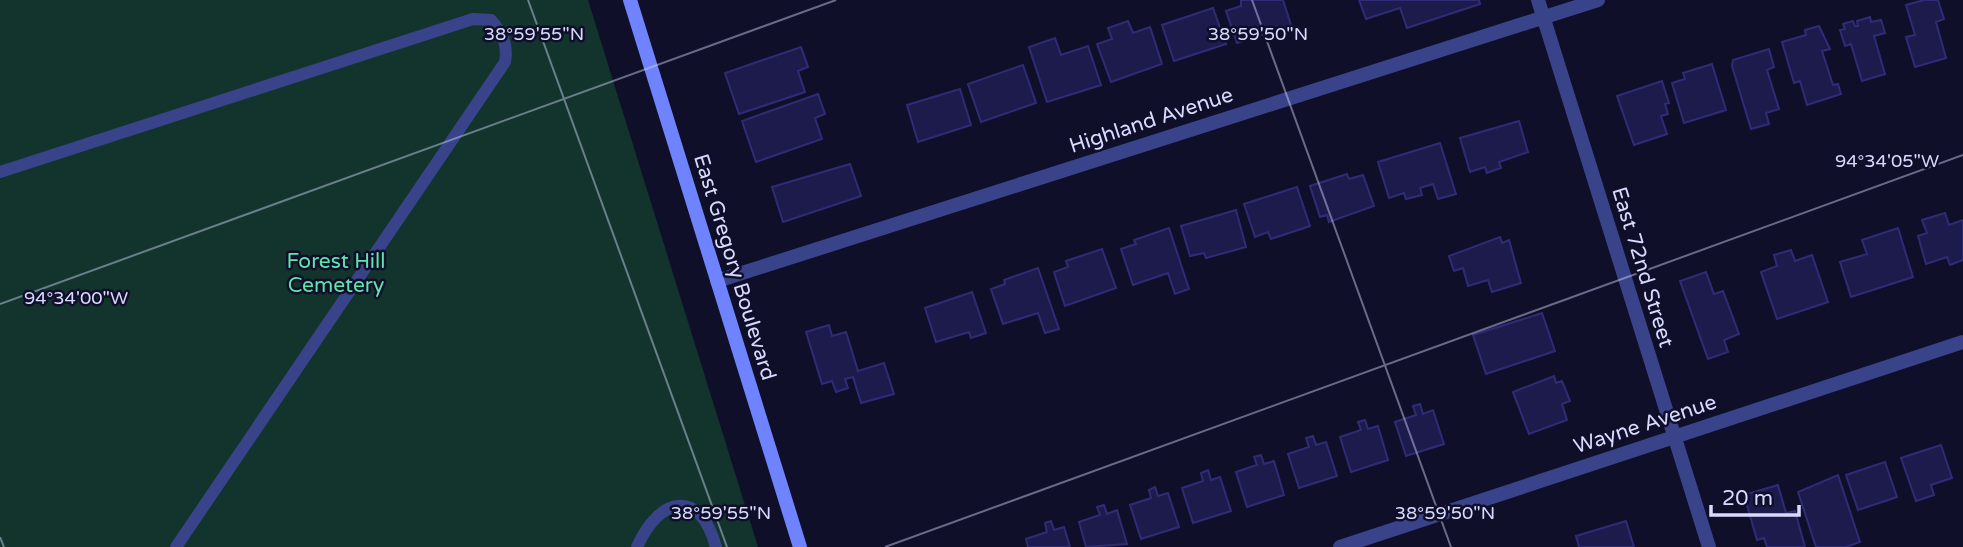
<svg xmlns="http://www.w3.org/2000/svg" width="1963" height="547" font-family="'Varela Round',sans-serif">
  <rect width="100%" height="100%" fill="#100f29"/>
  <path fill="#12342d" d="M0,0H588L758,547H0Z"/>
  <path fill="#1d1b4b" stroke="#2f2c77" stroke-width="2" d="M1283,0L1291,25L1237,43L1226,11L1241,6V0Z
    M1359,0H1479L1480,4L1407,28L1400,8L1366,19Z
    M1924,0H1938L1944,19L1936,22L1946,58L1915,67L1906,37L1915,35L1906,5Z
    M1213,8L1226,44L1174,61L1162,25Z
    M1870,17L1871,22L1881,20L1885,33L1874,36L1885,74L1862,81L1851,44L1845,46L1840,30L1845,29L1843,24L1853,21L1855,26H1858L1857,21Z
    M1128,21L1133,33L1150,27L1162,64L1111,82L1097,44L1112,39L1108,28Z
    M1819,26L1830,49L1822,51L1833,85L1838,84L1841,94L1807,105L1800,81L1794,83L1782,42L1806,35L1805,30Z
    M1055,38L1061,55L1088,46L1101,85L1047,102L1029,47Z
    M801,47L808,67L798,71L805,92L739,114L725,73Z
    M1769,49L1774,67L1767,70L1779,109L1766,113L1769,124L1751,129L1732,66L1733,60Z
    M1712,64L1726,110L1684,123L1672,83L1685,79L1683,73Z
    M1023,65L1036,103L981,122L968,84Z
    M1662,81L1669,103L1665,104L1668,114L1661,116L1667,134L1634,145L1617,96Z
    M960,89L971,125L918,142L907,105Z
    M818,94L825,114L815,118L822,139L756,162L742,121Z
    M1519,121L1528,152L1499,162L1501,168L1487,173L1485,167L1470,172L1460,138Z
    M1440,143L1456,194L1438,199L1433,184L1420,188L1422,195L1406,199L1404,193L1389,198L1378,162Z
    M850,164L861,196L783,222L772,187Z
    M1347,174L1349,179L1363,175L1374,206L1329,222L1327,215L1320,217L1310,186Z
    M1297,187L1310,226L1271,239L1268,232L1255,237L1244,204Z
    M1236,210L1246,247L1206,258L1204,253L1190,256L1181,226Z
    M1945,213L1949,225L1963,220V260L1950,265L1947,257L1926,264L1918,236L1927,233L1922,220Z
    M1169,228L1189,289L1175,294L1168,273L1133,285L1121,249L1136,244L1134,240Z
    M1898,228L1913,277L1851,297L1840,262L1867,254L1862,240Z
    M1500,237L1502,243L1509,240L1521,283L1492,292L1488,280L1468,286L1463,268L1454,271L1449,256Z
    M1102,249L1116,288L1065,306L1054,272L1068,267L1066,261Z
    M1791,250L1795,261L1812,255L1828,302L1777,319L1761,272L1777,266L1774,255Z
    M1038,268L1059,329L1045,333L1038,313L1003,324L991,289L1005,284L1004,280Z
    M1706,272L1714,294L1723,291L1739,334L1724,340L1728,352L1708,359L1680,281Z
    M972,292L986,333L971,338L969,332L936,342L925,308Z
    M1542,313L1555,351L1486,374L1473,335Z
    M829,325L832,336L846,332L858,371L884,363L894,394L861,403L853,377L845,379L848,388L836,392L832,381L822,384L806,332Z
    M1554,376L1556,383L1562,381L1570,401L1562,404L1567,420L1529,434L1513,392Z
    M1420,404L1423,414L1433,410L1444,444L1406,456L1395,422L1416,415L1413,406Z
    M1365,420L1368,429L1378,426L1388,460L1351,472L1340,437L1361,430L1358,422Z
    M1313,436L1316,445L1326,442L1337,476L1299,488L1288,454L1309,447L1306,438Z
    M1941,445L1952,478L1931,485L1934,495L1916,501L1901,458Z
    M1261,455L1264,464L1274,461L1284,495L1247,507L1236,472L1257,465L1254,457Z
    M1885,462L1897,497L1858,510L1846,475Z
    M1208,470L1211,480L1220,477L1231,511L1193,523L1182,488L1203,481L1201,473Z
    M1838,475L1860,542L1846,547H1816L1798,492Z
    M1778,485L1786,513L1795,511L1805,547H1767L1764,538L1757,540L1744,495Z
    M1155,487L1158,496L1168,493L1179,527L1141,539L1130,505L1151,498L1149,490Z
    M1104,505L1107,514L1117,510L1127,544L1086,547L1079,522L1100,515L1097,507Z
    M1051,521L1054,530L1064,527L1070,547H1028L1026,539L1047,532L1045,523Z
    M1626,521L1634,547H1579L1576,536Z"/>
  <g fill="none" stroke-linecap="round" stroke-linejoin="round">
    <path stroke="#394389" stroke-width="12" d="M0,172L473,19L491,20C503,33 508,45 505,62L176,547
      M637,547C659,497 700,487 716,547"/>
    <path stroke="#394389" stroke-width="14" d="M1538,0L1709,547
      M717,281L1598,0
      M1340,547L1963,342"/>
    <path stroke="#6f83ff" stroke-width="14" d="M630,0L800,547"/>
  </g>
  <path fill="none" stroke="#d8daff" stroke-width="2" stroke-opacity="0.45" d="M528,0L727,547M1252,0L1451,547M0,304L836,0M0,537L4,547M885,547L1963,155"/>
  <g text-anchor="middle" stroke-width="5" stroke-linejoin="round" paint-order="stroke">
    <g font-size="21" fill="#d8daff" stroke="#100f29">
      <text transform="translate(1151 120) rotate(-18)" y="7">Highland Avenue</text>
      <text transform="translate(735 267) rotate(73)" y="7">East Gregory Boulevard</text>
      <text transform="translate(1643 267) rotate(73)" y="7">East 72nd Street</text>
      <text transform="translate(1645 424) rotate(-18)" y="7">Wayne Avenue</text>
    </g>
    <g font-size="21" fill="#5fe4ad" stroke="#100f29">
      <text x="336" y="268">Forest Hill<tspan x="336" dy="24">Cemetery</tspan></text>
    </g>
  </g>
  <g font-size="18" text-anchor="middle" fill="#d8daff" stroke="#100f29" stroke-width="5" stroke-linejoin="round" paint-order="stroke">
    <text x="534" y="40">38°59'55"N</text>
    <text x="1258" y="40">38°59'50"N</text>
    <text x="1887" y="167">94°34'05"W</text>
    <text x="76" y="304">94°34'00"W</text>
    <text x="721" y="519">38°59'55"N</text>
    <text x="1445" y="519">38°59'50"N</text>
  </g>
  <path d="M1711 505v10h88v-10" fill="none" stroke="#d8daff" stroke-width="3.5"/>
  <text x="1722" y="505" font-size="21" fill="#d8daff" stroke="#100f29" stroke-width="5" paint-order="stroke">20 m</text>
</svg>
